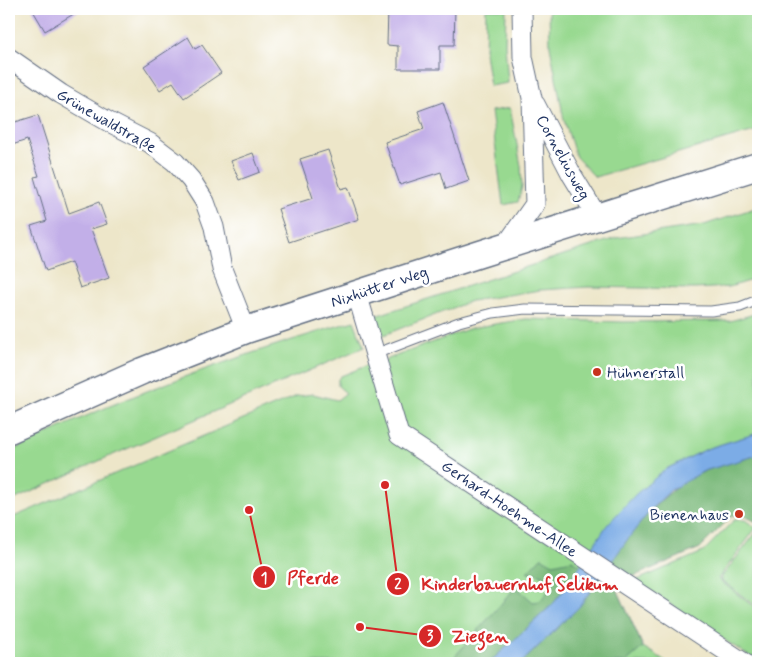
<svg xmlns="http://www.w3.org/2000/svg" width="767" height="672" font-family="Mynerve,sans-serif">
  <rect width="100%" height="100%" fill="#fff"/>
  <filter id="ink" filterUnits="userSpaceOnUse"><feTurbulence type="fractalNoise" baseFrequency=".02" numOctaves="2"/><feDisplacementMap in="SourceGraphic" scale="10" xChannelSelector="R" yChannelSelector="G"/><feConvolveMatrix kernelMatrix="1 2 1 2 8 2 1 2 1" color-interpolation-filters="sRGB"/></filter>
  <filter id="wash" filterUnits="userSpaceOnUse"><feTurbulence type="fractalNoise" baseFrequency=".0096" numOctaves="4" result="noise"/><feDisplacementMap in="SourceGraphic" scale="20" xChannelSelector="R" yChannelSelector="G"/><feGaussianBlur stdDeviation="1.12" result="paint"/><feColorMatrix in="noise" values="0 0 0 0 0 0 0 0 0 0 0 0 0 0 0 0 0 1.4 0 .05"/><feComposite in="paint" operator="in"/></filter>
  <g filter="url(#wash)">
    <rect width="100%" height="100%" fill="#ede6c9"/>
    <path fill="#98d990" stroke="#5a8477" d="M486,9H506L505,45L508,83L490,86L485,53Z
      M549,9H758V130L595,177L576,157L564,120L550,46Z
      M510,108L521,166L522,187L518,202L503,205L491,111Z
      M755,208L757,213H758V278L729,287L694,289L588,287L540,290L471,301L381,336L375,316L616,238L704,225Z
      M758,313V433L709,448L666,469L589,551L617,589L643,647L669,663H15L9,652V519L297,396L313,394L337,400L346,393L338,386V379L341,376L368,365H371L375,370L388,359L471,328L526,319L623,322L730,321Z
      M354,321L364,347L101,460L9,502V452C119,397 236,356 354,321Z
      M734,520H745L756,528L718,579L758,610V662L635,581L703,552Z
      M758,530V608L720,579Z"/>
    <path fill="#7ab97a" stroke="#4a746c" d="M758,455V523L747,517L733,515L700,548L632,577L610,563C637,526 660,492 703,472C718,465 742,460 758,455Z
      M541,557L553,564L572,560L581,566L553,604L489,663H449L516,587L533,602L540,601L548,591L550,581L540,574L527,572Z
      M600,578L617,589L643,647L625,663H521L579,607Z"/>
    <path fill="#7cace6" stroke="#4c6ea2" d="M758,433V455L704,471L671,490L654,506L630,536L579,607L521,663H489L553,604L567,586L607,525L636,494L666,469L709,448Z"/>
    <g id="blocks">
      <path fill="#c2afe8" d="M32,9H82L45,31Z
        M388,9H455L454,45H440V69H398V46L387,45Z
        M188,37L195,49L202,45L221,73L184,98L173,82L160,90L144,66Z
        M443,102L469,181L446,189L441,172L400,185L385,142L424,129L418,111Z
        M38,115L69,213L99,202L107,224L91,229L109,278L80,288L71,262L46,271L31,226L47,221L34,177L39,176L27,140L9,146V124Z
        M328,150L341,189L348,187L359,219L289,242L278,209L313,198L300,159Z
        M253,153L260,172L239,180L231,161Z"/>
    </g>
  </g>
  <g filter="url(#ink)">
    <use href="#blocks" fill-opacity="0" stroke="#646f83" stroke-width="1"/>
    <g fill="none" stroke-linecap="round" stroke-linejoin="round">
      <defs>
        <path id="lane" d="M375,354L459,322L493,313L525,309L711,311L740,307L758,300"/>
        <path id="street" d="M9,58L61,94L109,122L150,143L175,162L191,180L205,202L214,227L222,269L246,330
          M535,104L572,175L597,216
          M506,245L535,204L532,98L523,57L522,9
          M357,294L399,435L744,663"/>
        <path id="secondary" d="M9,430L142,371L246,330L480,254L758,166"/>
      </defs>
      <use href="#lane" stroke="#646f83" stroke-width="11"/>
      <use href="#street" stroke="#646f83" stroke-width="21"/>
      <use href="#secondary" stroke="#646f83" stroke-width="29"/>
      <use href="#lane" stroke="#fff" stroke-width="9"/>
      <use href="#street" stroke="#fff" stroke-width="19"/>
      <use href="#secondary" stroke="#fff" stroke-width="26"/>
    </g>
  </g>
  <g fill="#c8321e" stroke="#fff" stroke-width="2">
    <circle cx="597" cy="372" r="5"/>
    <circle cx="739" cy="514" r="5"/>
  </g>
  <g text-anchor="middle" stroke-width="5" stroke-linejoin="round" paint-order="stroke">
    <g font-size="16" fill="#1b2f5e" stroke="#fff">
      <text transform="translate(107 120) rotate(30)" y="6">Grünewaldstraße</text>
      <text transform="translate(564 157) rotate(61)" y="6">Corneliusweg</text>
      <text transform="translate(379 286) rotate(-18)" y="6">Nixhütter Weg</text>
      <text transform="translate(510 508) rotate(34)" y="6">Gerhard-Hoehme-Allee</text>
    </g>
    <g font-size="16" fill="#1b2f5e" stroke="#fff" text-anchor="start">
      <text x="607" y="378">Hühnerstall</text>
      <text x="729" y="520" text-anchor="end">Bienenhaus</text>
    </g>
  </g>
  <path fill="none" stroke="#d62828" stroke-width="2" d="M249 510L264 577M385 485L398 584M360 627L430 636"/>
  <g fill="#d62828" stroke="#fff" stroke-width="2">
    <circle cx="249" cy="510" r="5"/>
    <circle cx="385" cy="485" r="5"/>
    <circle cx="360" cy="627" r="5"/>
    <circle cx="264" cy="577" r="12"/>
    <circle cx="398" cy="584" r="12"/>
    <circle cx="430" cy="636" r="12"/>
  </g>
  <g font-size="15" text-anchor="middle" font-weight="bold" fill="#fff">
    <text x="264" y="583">1</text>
    <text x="398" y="589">2</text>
    <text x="430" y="641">3</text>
  </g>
  <g font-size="18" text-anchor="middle" font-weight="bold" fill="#d62828" stroke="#fff" stroke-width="5" stroke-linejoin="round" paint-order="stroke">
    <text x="313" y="584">Pferde</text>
    <text x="520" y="590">Kinderbauernhof Selikum</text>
    <text x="480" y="642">Ziegen</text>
  </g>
  <rect width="767" height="672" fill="none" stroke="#fff" stroke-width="30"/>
</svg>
